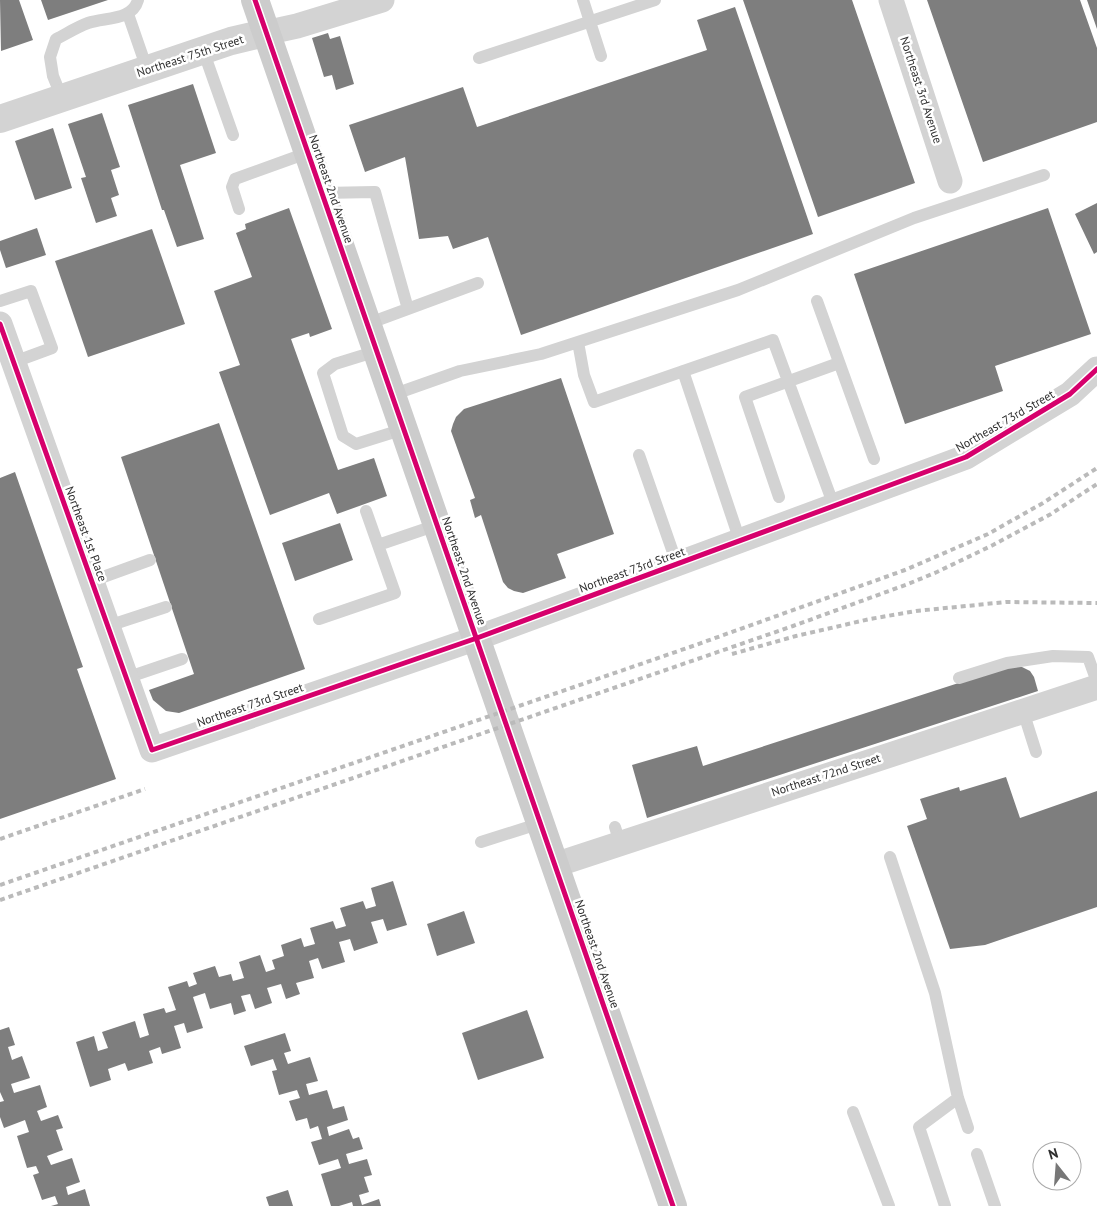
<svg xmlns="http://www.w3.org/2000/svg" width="1097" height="1206" font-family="'PT Sans',sans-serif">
  <rect width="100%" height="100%" fill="#fff"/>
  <path fill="#7e7e7e" d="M0,0H19L33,40L1,51Z
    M41,0H108L48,20Z
    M743,0H852L915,183L818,217Z
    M927,0H1080L1097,48V122L983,162Z
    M1087,0H1097V29Z
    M735,7L813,234L521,335L488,237L453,249L448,236L419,239L405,157L365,172L349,125L463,87L477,127L707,50L697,20Z
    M328,33L330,39L340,36L354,84L336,90L332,75L324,77L312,38Z
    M193,84L216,153L180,165L204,239L177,247L164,210H162L128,105Z
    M102,113L120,167L111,170L119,195L111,198L117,216L96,223L81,178L86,177L68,124Z
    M53,128L72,188L35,200L15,141Z
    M1097,203V252L1094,254L1075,214Z
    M289,208L332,329L310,337L309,333L291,339L338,470L374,458L387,496L337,514L329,493L270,515L219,372L240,365L214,291L252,277L236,233L246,229L245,224Z
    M1048,208L1091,334L995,366L1003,391L905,424L854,274Z
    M37,228L46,255L6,268L0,250V241Z
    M152,229L185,324L88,357L55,261Z
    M561,378L614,534L557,554L566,578L523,593L514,591L508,588L503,582L481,515L475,518L470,500L475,498L451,431L453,424L456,417L464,409Z
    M219,423L305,669L179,713L166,711L153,700L149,690L194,674L121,457Z
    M15,472L83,667L77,669L116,779L0,819V478Z
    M340,523L353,560L295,581L282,543Z
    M1011,666L1022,667L1030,671L1034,677L1038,691L647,818L632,765L697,746L703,766Z
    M1006,777L1020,818L1097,791V907L985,945L950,949L907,826L927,819L920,799L959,787L960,791Z
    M393,881L407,925L387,931L383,919L371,922L378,943L354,951L350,939L339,942L345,962L322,969L318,958L309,961L314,978L296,983L300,994L286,999L281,984L267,988L272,1003L255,1009L250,994L241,996L246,1011L234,1015L231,1003L210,1009L205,993L193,997L203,1028L187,1033L184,1023L174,1026L181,1048L162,1054L160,1047L149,1051L153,1063L128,1071L125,1063L108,1069L111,1080L90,1087L76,1042L94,1036L98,1051L108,1048L102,1032L135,1021L140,1038L149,1035L143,1014L164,1008L166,1013L176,1010L168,987L187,981L189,987L197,984L193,973L215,966L219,977L231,974L233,981L244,978L239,962L260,955L266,972L275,969L272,960L284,956L281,945L301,938L304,947L315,944L310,928L333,921L336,929L346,926L340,908L363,901L366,909L376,906L371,888Z
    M464,911L475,943L437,956L427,924Z
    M527,1010L544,1058L478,1080L462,1033Z
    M9,1027L15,1045L8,1047L12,1060L22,1056L30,1078L11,1084L14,1093L40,1085L47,1107L37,1111L41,1121L58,1115L63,1128L56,1130L63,1150L47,1156L51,1165L72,1158L80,1182L66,1187L68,1195L85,1189L90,1206H51L58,1204L55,1196L42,1200L33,1175L39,1173L36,1166L27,1168L17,1136L29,1132L25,1120L4,1128L0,1117V1102L4,1101L0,1092V1030Z
    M285,1033L291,1051L284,1053L288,1064L310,1057L318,1081L306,1084L309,1095L327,1090L333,1109L344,1106L348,1120L327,1127L329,1136L349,1129L353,1139L359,1137L363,1149L346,1154L349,1164L367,1159L372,1175L364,1177L369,1192L359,1195L362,1205L379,1199L381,1206H353L352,1202L339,1206H331L321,1174L341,1168L338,1159L319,1165L311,1142L322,1139L318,1126L310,1129L307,1118L296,1121L289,1101L300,1098L297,1090L279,1095L272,1071L277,1070L273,1059L251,1066L244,1046Z
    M288,1190L293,1206H269L266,1197Z"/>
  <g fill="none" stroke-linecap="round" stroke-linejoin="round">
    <path stroke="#d3d3d3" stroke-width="12" d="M583,0L601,56
      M128,14L147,69
      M203,50L233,135
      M479,58L655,0
      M62,98L53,76L50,57L56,39C66,34 77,27 88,23C105,17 132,21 138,0
      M322,193L375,192L408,309
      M239,209L232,187L235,179L307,153
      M0,301L31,291L52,348L14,362
      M817,301L874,459
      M367,324L478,283
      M578,342L584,375L594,402L773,340L834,506
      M377,351L335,364L323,373L343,436L356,444L404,429
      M683,371L740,541
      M392,395L460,371L541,354L738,290L914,218L1044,175
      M639,455L677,564
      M779,497L745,397L839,363
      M378,545L437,525
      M92,581L150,560
      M319,619L395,593L366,511
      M108,626L166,607
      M126,678L182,659
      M959,678L1007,663L1053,656L1088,657L1097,682
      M1023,711L1036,752
      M615,827L620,843
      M481,842L541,823
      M890,857L935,993L958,1098L968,1128
      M853,1112L889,1206
      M977,1154L995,1206
      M945,1206L919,1127L958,1098"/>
    <path stroke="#d3d3d3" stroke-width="25" d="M891,0L950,181
      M265,33L297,26L382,0
      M0,324L152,750L477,638L966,457L1070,394L1097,369
      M555,865L1097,687"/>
    <path stroke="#d3d3d3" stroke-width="28" d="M0,119L231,41L265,33"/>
    <path stroke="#ccc" stroke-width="28" d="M255,0L673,1206"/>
    <path stroke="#bababa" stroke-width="4" stroke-dasharray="5 4" stroke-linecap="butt" d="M732,654L796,636L870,619L916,611L1006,602L1097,603
      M0,839L145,789
      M0,885L690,647L905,570L988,534L1043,503L1097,468
      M0,900L793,626L908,584L937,572L993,545L1051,514L1097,484"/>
    <defs>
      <path id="cycleway" d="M255,0L673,1206
        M0,324L152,750L477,638L966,457L1070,394L1097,369"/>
    </defs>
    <use href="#cycleway" stroke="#fff" stroke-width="8"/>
    <use href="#cycleway" stroke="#d6006c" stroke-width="5"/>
  </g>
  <g text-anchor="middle" stroke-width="5" stroke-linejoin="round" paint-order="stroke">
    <g font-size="12" fill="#2e2e2e" stroke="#fff">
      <text transform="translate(190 56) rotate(-18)" y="4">Northeast 75th Street</text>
      <text transform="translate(921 90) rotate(72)" y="4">Northeast 3rd Avenue</text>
      <text transform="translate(331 189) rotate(71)" y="4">Northeast 2nd Avenue</text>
      <text transform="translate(1005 421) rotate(-30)" y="4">Northeast 73rd Street</text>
      <text transform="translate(86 534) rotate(70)" y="4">Northeast 1st Place</text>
      <text transform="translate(632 570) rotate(-20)" y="4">Northeast 73rd Street</text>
      <text transform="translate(464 571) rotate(71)" y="4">Northeast 2nd Avenue</text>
      <text transform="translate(250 705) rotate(-19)" y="4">Northeast 73rd Street</text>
      <text transform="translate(826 775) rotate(-18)" y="4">Northeast 72nd Street</text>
      <text transform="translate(597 954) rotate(71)" y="4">Northeast 2nd Avenue</text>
    </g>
  </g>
  <g transform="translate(1057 1166) rotate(343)"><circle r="24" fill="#ffffff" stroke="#ababab"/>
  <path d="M0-4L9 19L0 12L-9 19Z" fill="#777777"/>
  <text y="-8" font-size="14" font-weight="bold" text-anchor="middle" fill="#2e2e2e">N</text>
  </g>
</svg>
